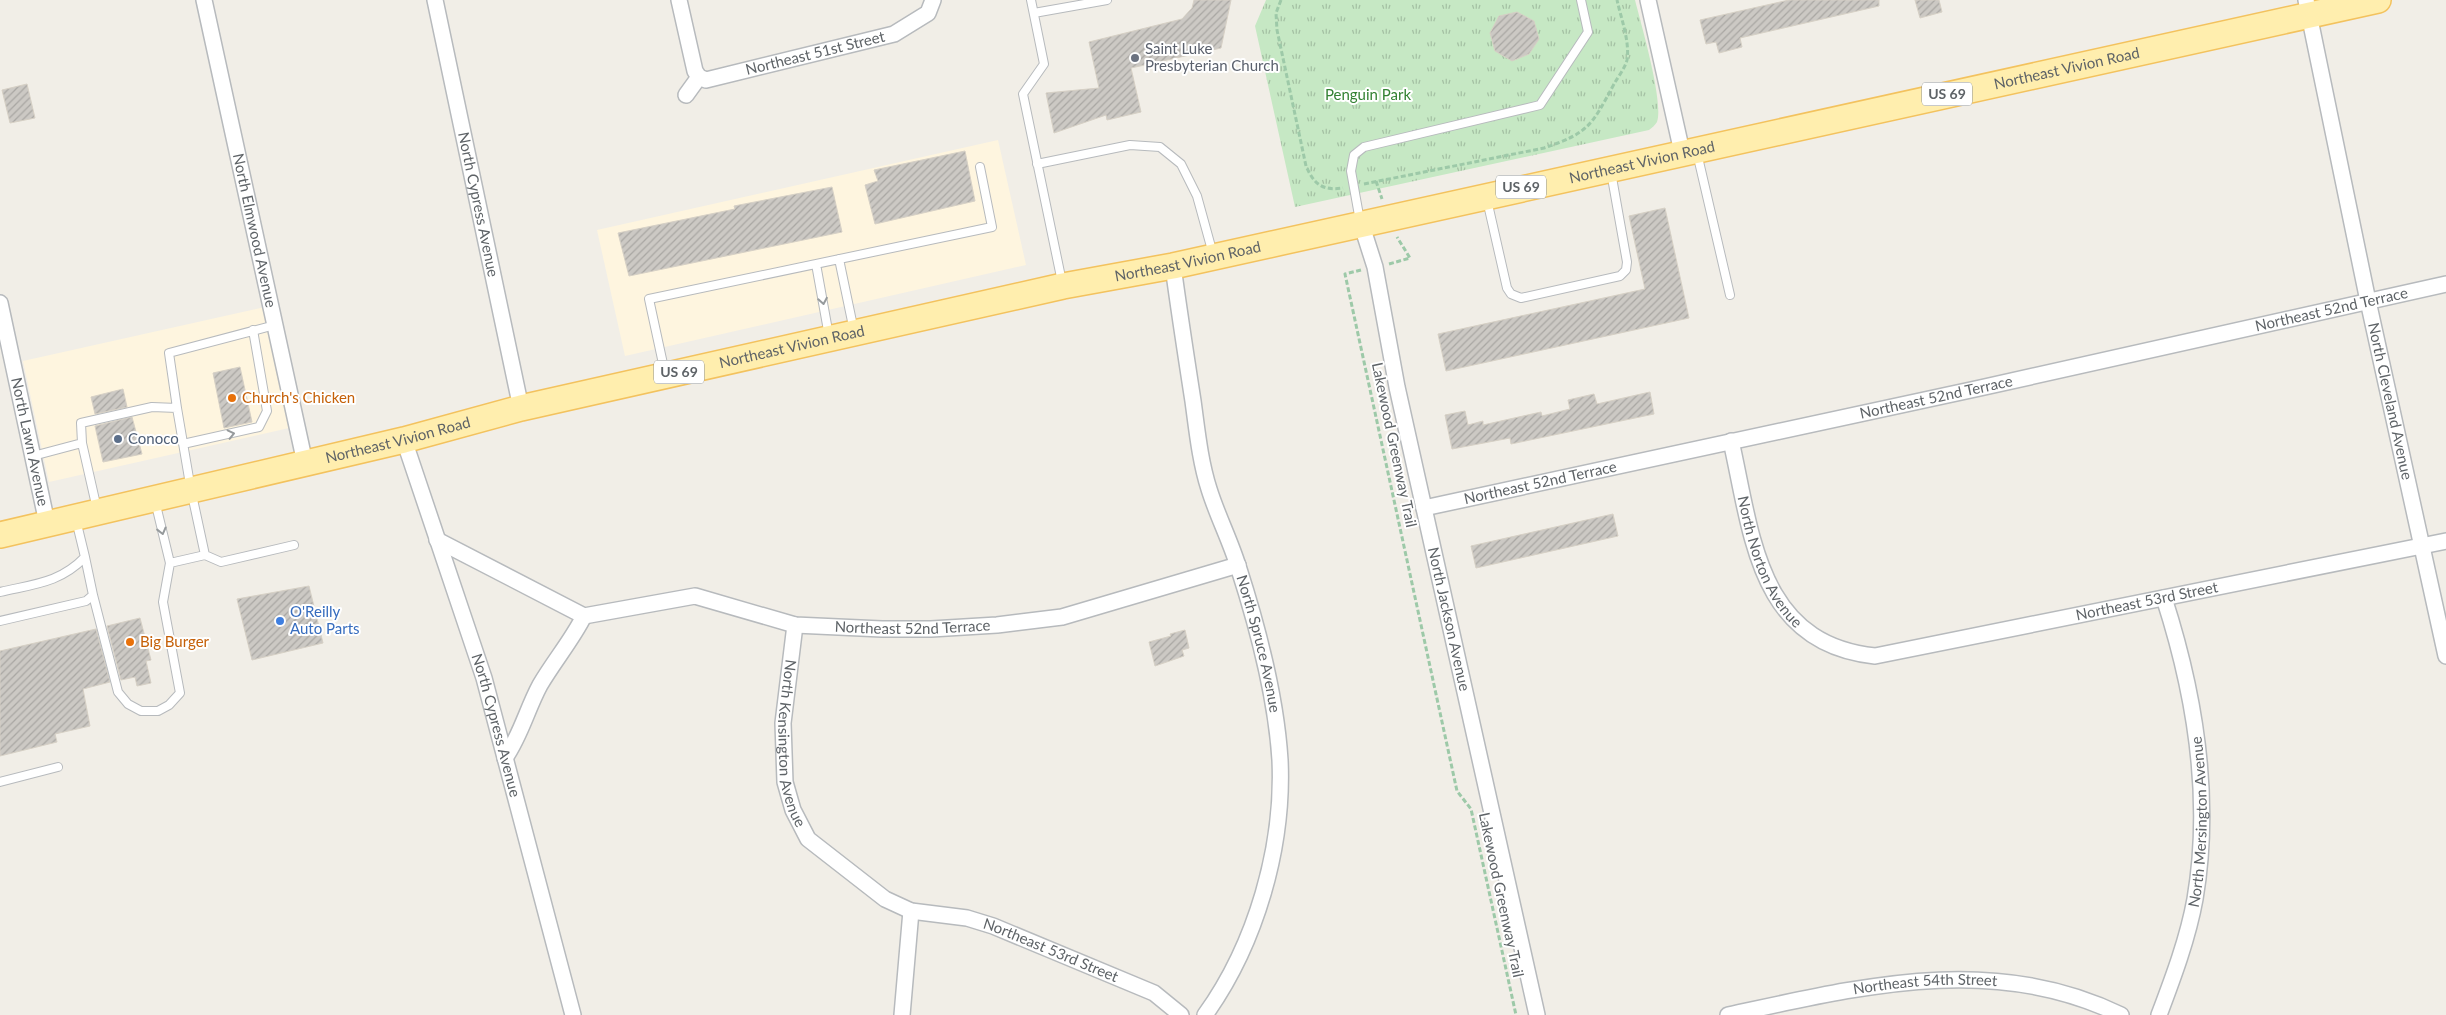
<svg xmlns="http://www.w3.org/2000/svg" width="2446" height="1015" font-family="Lato,sans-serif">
  <defs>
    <pattern id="park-tufts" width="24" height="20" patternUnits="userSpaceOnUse" patternTransform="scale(1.25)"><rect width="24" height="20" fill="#c6e8c4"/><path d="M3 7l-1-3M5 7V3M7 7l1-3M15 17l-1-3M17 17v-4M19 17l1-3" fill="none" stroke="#a4c0a3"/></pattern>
    <pattern id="building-hatch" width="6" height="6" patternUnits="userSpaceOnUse" patternTransform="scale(1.25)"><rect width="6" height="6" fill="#ccc9c4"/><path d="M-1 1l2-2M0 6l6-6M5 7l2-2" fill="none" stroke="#a9a7a3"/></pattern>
  </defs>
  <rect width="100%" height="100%" fill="#f1eee7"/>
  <path fill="#fef5df" d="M998,140L1026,265L625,356L597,230Z
    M265,307L290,422L289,428L49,482L23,361Z"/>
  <path fill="url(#park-tufts)" d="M1266,0H1635C1641,24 1664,102 1657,122C1655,125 1652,128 1649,130L1295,207L1255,26Z"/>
  <path fill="url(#building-hatch)" stroke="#d6d0c5" d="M1194,0H1231L1221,48L1131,68L1141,112L1107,120L1106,115L1054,133L1046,93L1099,88L1089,42L1182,19L1192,8Z
    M1789,0H1879V6L1740,38L1742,47L1719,53L1716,42L1706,44L1700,20Z
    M1915,0H1939L1942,12L1920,18Z
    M1517,12L1534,21L1539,39L1529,54L1512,61L1495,51L1490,33L1499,16Z
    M27,84L35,118L10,123L2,90Z
    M965,151L975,201L875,224L865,185L878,181L874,170Z
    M832,187L842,232L629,276L618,233L735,209L734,206Z
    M1665,208L1689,318L1446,371L1438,334L1645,289L1629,216Z
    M240,367L252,422L224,428L213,373Z
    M123,389L127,407L95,414L91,397Z
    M1650,392L1654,414L1511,444L1510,438L1452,449L1445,415L1465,411L1468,425L1483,421V425L1541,412L1542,416L1570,409L1568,400L1594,394L1597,404Z
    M132,417L142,454L103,462L95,426Z
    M1613,514L1618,536L1476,568L1471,546Z
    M309,586L323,643L252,660L237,599Z
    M140,618L151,660L146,661L151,683L137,686L135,677L121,680L107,626Z
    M96,629L110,682L83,689L90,726L55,734L57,742L0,756V651Z
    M1185,630L1189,648L1182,650L1184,656L1155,666L1149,642L1171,636L1170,634Z"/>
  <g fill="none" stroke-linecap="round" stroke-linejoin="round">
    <defs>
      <path id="service" d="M1031,0L1044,64L1023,94L1062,282
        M1034,13L1107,0
        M1697,153L1730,295
        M1037,164L1130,145L1160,147L1181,164L1197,196L1213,254
        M1487,200L1507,288L1511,294L1521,298L1620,276L1626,270L1627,262L1611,172
        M1360,221L1351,171L1354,155L1364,147L1540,105L1588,32L1581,0
        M839,259L854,331
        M816,264L829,336
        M665,373L649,299L992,227L980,167
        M177,408L169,353L275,325
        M82,443L81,423L152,407L177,408L191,490L205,555L170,563
        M183,444L259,427L267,411L253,330
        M33,456L82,443L97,509
        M205,555L221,562L294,545
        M0,592C34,584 60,583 85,557L76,520
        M93,595L118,692L128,704L141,711H158L169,705L180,693L163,602L170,563L155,501
        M0,621L86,601L93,595L85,557
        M0,782L58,767"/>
      <g id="minor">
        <path id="s1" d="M204,0L305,463"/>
        <path id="s2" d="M435,0L521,408"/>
        <path id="s3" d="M679,0L695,71L699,77L706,80L894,34L928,13L933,0"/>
        <path d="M1648,0L1682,152"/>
        <path id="s4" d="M2306,0L2368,301L2446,656"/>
        <path d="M686,95L699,77"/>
        <path id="s5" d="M1361,223L1375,267L1397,387L1537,1015"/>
        <path id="s6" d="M1173,266C1179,311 1186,356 1193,401C1197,430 1200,461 1209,489C1217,515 1230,540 1238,566C1258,628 1276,695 1280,760C1284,847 1256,944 1205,1015"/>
        <path id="s7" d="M0,303L47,523"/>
        <path id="s8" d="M404,440L484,678L573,1015"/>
        <path id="s9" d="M1731,441C1752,533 1757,644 1875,656L2446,541"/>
        <path id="s10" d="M1424,508L1980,388L2446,284"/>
        <path id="s11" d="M437,540L584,616L695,596L795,625L882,629H931L997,625L1062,617L1238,565"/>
        <path id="s12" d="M795,625L783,723L785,782L793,810L808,839L885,899L911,911L967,918L993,926L1154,993L1181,1015"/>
        <path d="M505,758C521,735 527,709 540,685C554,661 572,640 584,616"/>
        <path d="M902,1015L911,911"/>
        <path id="s13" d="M1728,1015C1860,987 1992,952 2121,1015"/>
        <path id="s14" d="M2159,1015C2173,978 2188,938 2195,899C2212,798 2195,694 2164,598"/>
      </g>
      <g id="primary">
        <path id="s15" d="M0,535L404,440L521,408L1063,286L1173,266L2378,0"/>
      </g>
    </defs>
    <use href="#service" stroke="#b7babd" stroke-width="10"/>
    <use href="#minor" stroke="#b7babd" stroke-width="18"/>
    <use href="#primary" stroke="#f3c25e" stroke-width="28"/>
    <path stroke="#9dc9a8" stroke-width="3" stroke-dasharray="5 2.5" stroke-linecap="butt" d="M1281,0L1276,13L1277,30L1306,166C1314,184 1322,191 1343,188
      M1376,181L1382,199
      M1364,184L1544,148C1589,133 1592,125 1614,84C1618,77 1625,68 1627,60C1630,42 1621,18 1617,0
      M1389,264L1410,258L1397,237
      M1361,270L1345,274L1457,791L1471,809L1516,1015"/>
    <use href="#service" stroke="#fff" stroke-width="8"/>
    <use href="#minor" stroke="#fff" stroke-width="15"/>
    <use href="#primary" stroke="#ffeeae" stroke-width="25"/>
  </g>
  <defs><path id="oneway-chevron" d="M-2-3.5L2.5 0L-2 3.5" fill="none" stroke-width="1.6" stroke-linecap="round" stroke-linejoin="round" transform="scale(1.25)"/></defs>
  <g stroke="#969a9c">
    <use href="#oneway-chevron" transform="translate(823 301) rotate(80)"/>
    <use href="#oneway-chevron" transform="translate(231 434) rotate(-13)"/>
    <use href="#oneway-chevron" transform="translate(162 531) rotate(76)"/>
  </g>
  <circle fill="#6b7280" stroke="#fff" stroke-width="2" cx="1135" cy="58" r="5"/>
  <g fill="#e8710a" stroke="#fff" stroke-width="2">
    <circle cx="232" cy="398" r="5"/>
    <circle cx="130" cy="642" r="5"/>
  </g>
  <circle fill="#5c6f8a" stroke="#fff" stroke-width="2" cx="118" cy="439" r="5"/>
  <circle fill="#3f7fe0" stroke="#fff" stroke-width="2" cx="280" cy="621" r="5"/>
  <g text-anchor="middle" stroke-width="4" stroke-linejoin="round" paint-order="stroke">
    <g fill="#fff" stroke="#8e9295" stroke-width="1">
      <rect x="1922" y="82.5" width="50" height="23" rx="4"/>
      <rect x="1496" y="175.5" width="50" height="23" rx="4"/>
      <rect x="654" y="360.5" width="50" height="23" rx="4"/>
    </g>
    <g font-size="14" font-weight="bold" fill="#5e6367">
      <text x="1947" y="99">US 69</text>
      <text x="1521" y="192">US 69</text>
      <text x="679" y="377">US 69</text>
    </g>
    <g font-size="15" fill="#5b616d" stroke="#fff" text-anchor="start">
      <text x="1145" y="54">Saint Luke<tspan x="1145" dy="17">Presbyterian Church</tspan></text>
    </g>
    <g font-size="15" fill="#5e6367" stroke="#fff">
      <text dy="5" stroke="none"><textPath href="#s3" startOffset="200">Northeast 51st Street</textPath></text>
      <text dy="5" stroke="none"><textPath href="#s15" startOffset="2119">Northeast Vivion Road</textPath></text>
      <text dy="5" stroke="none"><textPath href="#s15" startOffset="1684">Northeast Vivion Road</textPath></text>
      <text dy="5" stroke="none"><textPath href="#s2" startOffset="209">North Cypress Avenue</textPath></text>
      <text dy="5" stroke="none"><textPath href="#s1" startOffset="236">North Elmwood Avenue</textPath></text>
      <text dy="5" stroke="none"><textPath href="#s15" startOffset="1219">Northeast Vivion Road</textPath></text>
      <text dy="5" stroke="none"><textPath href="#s10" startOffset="929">Northeast 52nd Terrace</textPath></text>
      <text dy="5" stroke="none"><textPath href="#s15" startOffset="814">Northeast Vivion Road</textPath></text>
      <text dy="5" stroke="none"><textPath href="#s10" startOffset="524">Northeast 52nd Terrace</textPath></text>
      <text dy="5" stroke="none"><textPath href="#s4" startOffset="410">North Cleveland Avenue</textPath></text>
      <text dy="5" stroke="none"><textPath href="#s15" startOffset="409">Northeast Vivion Road</textPath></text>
      <text dy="5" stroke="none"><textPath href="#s7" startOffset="142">North Lawn Avenue</textPath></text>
      <text transform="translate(1394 445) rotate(78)" y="5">Lakewood Greenway Trail</text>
      <text dy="5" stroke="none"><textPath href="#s10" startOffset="119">Northeast 52nd Terrace</textPath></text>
      <text dy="5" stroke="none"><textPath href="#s9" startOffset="128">North Norton Avenue</textPath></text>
      <text dy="5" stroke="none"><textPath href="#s9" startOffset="560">Northeast 53rd Street</textPath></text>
      <text dy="5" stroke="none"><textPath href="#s5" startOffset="406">North Jackson Avenue</textPath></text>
      <text dy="5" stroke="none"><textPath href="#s11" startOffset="500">Northeast 52nd Terrace</textPath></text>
      <text dy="5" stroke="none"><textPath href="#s6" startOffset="389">North Spruce Avenue</textPath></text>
      <text dy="5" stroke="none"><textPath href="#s8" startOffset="300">North Cypress Avenue</textPath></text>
      <text dy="5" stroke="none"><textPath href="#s12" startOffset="120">North Kensington Avenue</textPath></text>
      <text dy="5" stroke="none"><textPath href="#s14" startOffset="199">North Mersington Avenue</textPath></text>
      <text transform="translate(1501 895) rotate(78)" y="5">Lakewood Greenway Trail</text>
      <text dy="5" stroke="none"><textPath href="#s12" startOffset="492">Northeast 53rd Street</textPath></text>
      <text dy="5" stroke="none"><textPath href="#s13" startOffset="200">Northeast 54th Street</textPath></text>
    </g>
    <g font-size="15" fill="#338233" stroke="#fff">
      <text x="1368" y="100">Penguin Park</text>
    </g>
    <g font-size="15" fill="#c56008" stroke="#fff" text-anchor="start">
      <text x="242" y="403">Church's Chicken</text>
      <text x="140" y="647">Big Burger</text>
    </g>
    <g font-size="15" fill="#4e5e75" stroke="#fff" text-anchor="start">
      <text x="128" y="444">Conoco</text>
    </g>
    <g font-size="15" fill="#366cbe" stroke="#fff" text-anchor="start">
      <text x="290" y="617">O'Reilly<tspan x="290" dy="17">Auto Parts</tspan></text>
    </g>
  </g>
</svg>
